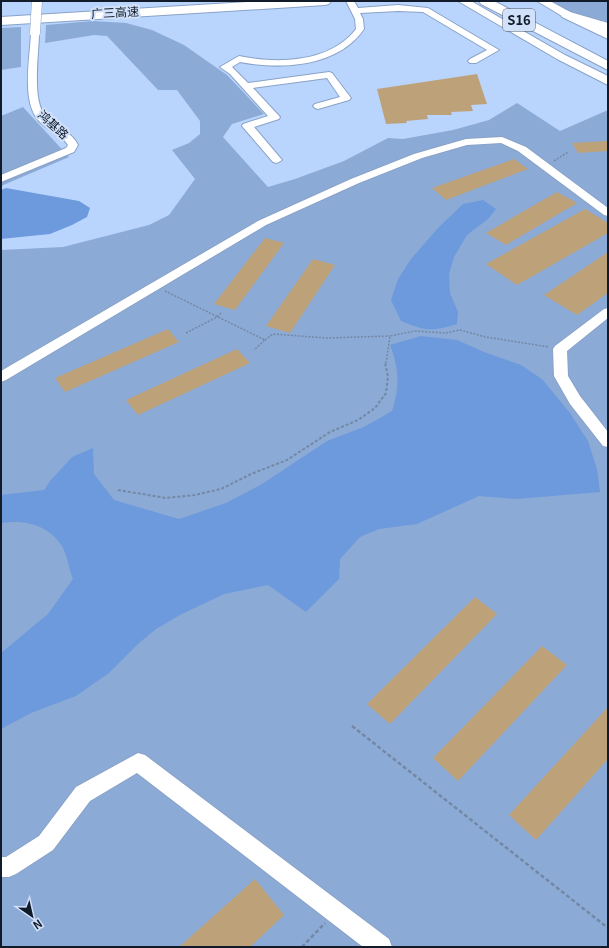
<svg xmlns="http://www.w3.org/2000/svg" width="609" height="948" font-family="Georgia,'Noto Sans SC',serif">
  <rect width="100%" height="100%" fill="#bad5fd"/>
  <path fill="#8caad6" d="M549,1H608V25L571,13Z
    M93,21L126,23L152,30L184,45L227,75L264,114L232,124L223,137L268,187L295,179L344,161L388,138L403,139L453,130L489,120L517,103L560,131L608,110V947H1V250L63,247L149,225L169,215L195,179L172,150L189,143L200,134V121L177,90H158L107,36L94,35L45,43L46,25Z
    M21,27V67L1,70V28Z
    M23,107L69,157L1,186V116Z"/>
  <path fill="#6c9add" d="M6,188L79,201L90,208L87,217L72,225L50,234L1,239V190Z
    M483,200L496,209L488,219L467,235L454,257L449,274L450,293L458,312L457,324C431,332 426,331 401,321L391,300L398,279L411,259L438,228L463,204Z
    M421,336L457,340L484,352L521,365L542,379L570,413L588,441L597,469L600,492L517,499L479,496L417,524L379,529L360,537L340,559L339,579L306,612L268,585L224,594L180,615L156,629L139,643L109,673L76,696L31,713L1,729V653L48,614L73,579C69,569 67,555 62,546C47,524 25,520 1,523V495L44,490L50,481L72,457L93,448L94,474L114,500L179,519L226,503L262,484L327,441L364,427L392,411C400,387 399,368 390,345Z"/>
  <path fill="#bca179" d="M477,74L487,104L471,105L473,111L451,112L452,115H427L428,119L406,121L407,123L386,124L377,89Z
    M608,141V151L578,153L572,143Z
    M514,159L528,169L446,200L432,188Z
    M557,192L577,203L506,245L486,233Z
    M585,209L608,223V233L517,285L486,264Z
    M265,238L284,243L235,310L214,304Z
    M608,252V293L577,315L544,295Z
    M313,259L335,265L290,333L266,326Z
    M168,329L179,342L65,392L55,378Z
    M237,349L250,363L138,415L126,400Z
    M475,597L497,614L390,724L367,704Z
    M542,646L567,665L458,781L433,758Z
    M608,707V759L536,840L509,815Z
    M255,879L284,915L250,947H179Z"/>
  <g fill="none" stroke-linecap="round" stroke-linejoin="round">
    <defs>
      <path id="minor" d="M346,1H354L358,8L398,5L428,8L499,50L476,63H470L468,61L470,59L487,50L423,12L398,11L360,13L363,19L364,29C338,67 282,70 240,62L232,67L248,83L329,72L332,73L351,98L349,100L318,109L315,108L313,106L315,104L340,97L327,78L253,88L280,117L279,119L254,127L282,160L277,163L273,162L242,126L243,124L268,116L230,74L220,67L239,56C277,64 330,63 356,29L355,19Z
        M35,30L39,33C39,54 31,101 46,117C56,127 72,132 78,145L74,152L1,182V175L66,148L68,145C62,135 47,130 39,121C21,102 30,58 31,33Z
        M502,137L526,147L608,208V216L604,215L518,151L501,143L467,145L422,158L359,183L266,225L6,380L1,382V371L258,221L351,179L414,154L466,139Z
        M608,308V318L567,351L568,376L580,396L608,432V447L603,446L570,404L554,376L553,349L555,346L604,309Z
        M138,753L145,755L389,939L392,947H363L137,773L90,801L53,850L16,874L9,877H1V857H6L39,836L76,787Z"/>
      <path id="major" d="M458,1H471L565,55L608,76V85L557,59Z
        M537,1H550L570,12L608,23V30L562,16Z"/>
      <path id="highway" d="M265,1H331L329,4L325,5L1,25V17Z
        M479,1H494L608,61V70L481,4Z
        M566,10L608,30V39L562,17L560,14L562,11Z"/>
    </defs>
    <use href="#minor" stroke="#89a2c8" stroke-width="2"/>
    <use href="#major" stroke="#89a2c8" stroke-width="2"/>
    <use href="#highway" stroke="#89a2c8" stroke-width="2"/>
    <path stroke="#7488a5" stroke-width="1.5" stroke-dasharray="2 1.5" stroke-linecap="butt" d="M554,161L568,152
      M165,291L265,340L254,350
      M186,333L217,317L222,312
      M265,340L273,334L326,338L390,336
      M386,363L390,336L415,331L446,333L460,330L486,337L549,347"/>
    <path stroke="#7488a5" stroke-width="2" stroke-dasharray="3 2" stroke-linecap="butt" d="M118,490L166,498L195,495L221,489L251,474L287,460L330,432L358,420L375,408L386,393L388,377L385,362"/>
    <path stroke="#7488a5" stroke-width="2.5" stroke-dasharray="4 2.5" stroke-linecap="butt" d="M352,726L608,928
      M302,947L325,923"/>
    <use href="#minor" fill="#fff" fill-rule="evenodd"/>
    <use href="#major" fill="#fff" fill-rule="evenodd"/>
    <use href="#highway" fill="#fff" fill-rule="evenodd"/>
    <defs>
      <path id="minor-bridge" d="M35,33L37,1"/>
    </defs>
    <use href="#minor-bridge" stroke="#89a2c8" stroke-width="11" stroke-linecap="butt"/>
    <use href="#minor-bridge" stroke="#fff" stroke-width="10"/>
  </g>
  <g text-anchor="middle" stroke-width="4" stroke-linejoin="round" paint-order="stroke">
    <g font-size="12" fill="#111b29" stroke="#d1e1fa">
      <text transform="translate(115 13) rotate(-3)" y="4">广三高速</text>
      <text transform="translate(53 125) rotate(42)" y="4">鸿基路</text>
    </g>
    <rect fill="#d1e1fa" stroke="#4b5668" stroke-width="1" x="503" y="9" width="32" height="22" rx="3"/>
    <g font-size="13" font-weight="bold" fill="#111b29">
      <text x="519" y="25">S16</text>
    </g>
  </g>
  <rect width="609" height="948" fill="none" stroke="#111b29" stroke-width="4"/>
  <g transform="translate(32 916) rotate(146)" stroke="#d1e1fa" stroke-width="3" paint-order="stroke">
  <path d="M0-3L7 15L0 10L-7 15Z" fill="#111b29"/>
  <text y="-6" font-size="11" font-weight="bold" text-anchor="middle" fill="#111b29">N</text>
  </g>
</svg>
